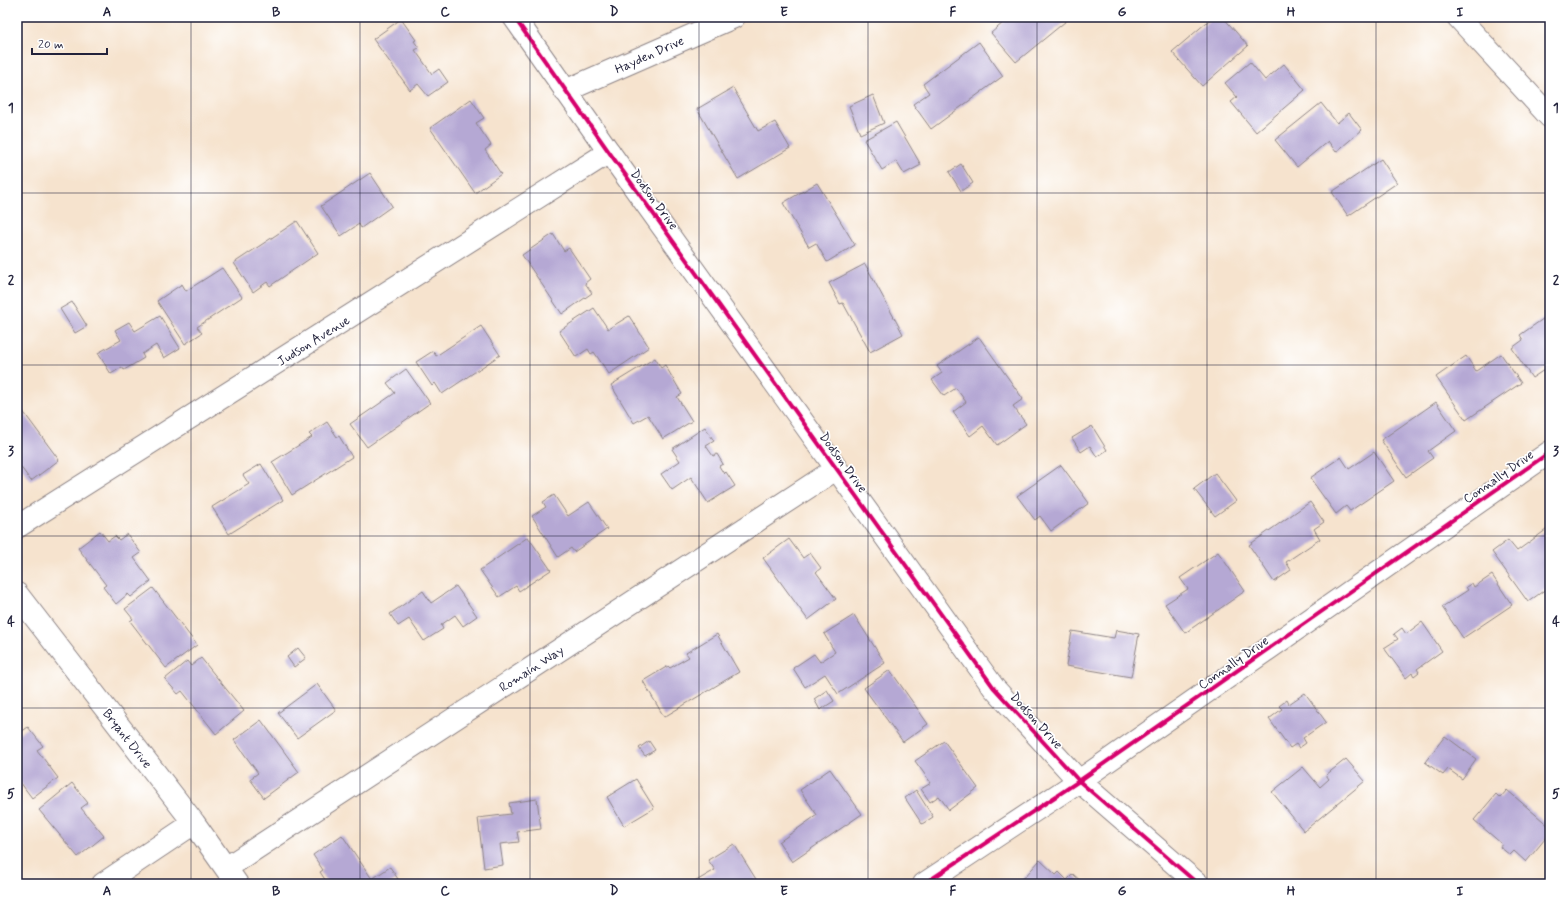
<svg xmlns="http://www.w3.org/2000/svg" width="1567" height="901" font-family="Mynerve,sans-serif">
  <rect width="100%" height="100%" fill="#fff"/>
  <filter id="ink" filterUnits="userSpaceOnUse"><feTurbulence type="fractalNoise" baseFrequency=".025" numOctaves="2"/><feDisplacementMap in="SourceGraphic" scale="8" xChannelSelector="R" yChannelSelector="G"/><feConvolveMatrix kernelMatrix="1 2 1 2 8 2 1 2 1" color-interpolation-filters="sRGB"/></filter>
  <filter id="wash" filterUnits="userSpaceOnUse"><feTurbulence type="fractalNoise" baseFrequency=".012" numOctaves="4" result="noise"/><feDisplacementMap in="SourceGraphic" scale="16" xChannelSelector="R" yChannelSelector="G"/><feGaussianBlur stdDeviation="0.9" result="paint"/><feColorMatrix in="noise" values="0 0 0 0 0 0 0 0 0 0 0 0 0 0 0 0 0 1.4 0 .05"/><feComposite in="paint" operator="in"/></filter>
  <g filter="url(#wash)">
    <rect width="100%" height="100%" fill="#f6e3ce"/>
    <g id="blocks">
      <path fill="#b5a8d4" d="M1010,17H1071L1016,62L991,33Z
        M1213,17H1223L1248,46L1202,86L1172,52Z
        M401,19L416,40L414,41L419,48L415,50L432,74L439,69L448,82L428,96L418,84L410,90L373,39Z
        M979,42L1003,76L931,129L913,104L929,93L923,84Z
        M1250,62L1265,80L1284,64L1305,90L1256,132L1231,102L1237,97L1225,83Z
        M733,88L758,131L775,122L790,148L738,179L697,109Z
        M873,95L884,123L860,134L849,106Z
        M471,99L484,118L476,123L491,145L485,150L501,174L475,193L430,128Z
        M1321,103L1337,123L1349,113L1362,130L1336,152L1328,141L1297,167L1275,140Z
        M896,122L921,165L904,174L896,161L882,170L864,140Z
        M1381,159L1397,183L1348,216L1332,192Z
        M961,164L973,183L961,191L949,172Z
        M370,173L392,206L361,228L359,224L341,236L321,206Z
        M817,183L855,245L827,262L816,243L809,247L783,203Z
        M297,221L318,253L270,286L267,282L253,292L234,263Z
        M553,234L564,251L569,248L590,279L585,283L592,293L562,314L522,255Z
        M865,264L903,334L870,352L843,303L840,304L829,283Z
        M222,268L242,297L197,327L202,333L185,344L157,301L182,284L186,291Z
        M72,302L87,326L75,333L60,309Z
        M594,308L608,329L629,316L649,347L609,374L594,352L591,354L588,349L576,357L559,331Z
        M1550,314V366L1532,378L1512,348L1523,340L1520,335Z
        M160,316L180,348L164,358L156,345L142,354L144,358L124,370L122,367L111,374L98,353L121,340L115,330L129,322L135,331Z
        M481,326L500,355L442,394L435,383L432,386L416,362L433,351L436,356Z
        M979,337L1023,399L1013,406L1026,424L997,445L983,426L970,436L953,412L966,402L956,388L944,396L932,380L942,373L937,366Z
        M1501,354L1521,383L1466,420L1436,377L1466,356L1476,371Z
        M655,358L661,368L665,365L682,394L677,397L692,421L663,439L648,415L634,423L611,385Z
        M406,369L430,403L367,447L350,424L395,393L387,383Z
        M1436,402L1456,431L1428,451L1433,458L1406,477L1381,440Z
        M19,406L59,460L31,481L17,462V407Z
        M327,422L337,437L339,436L352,457L292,495L272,462L312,437L309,434Z
        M1092,426L1107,450L1097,457L1090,446L1081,452L1072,438Z
        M705,427L714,441L706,446L713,456L717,454L723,464L719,466L724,474L726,472L735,486L708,503L691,477L672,490L661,474L680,461L672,449Z
        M1374,452L1394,481L1350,511L1346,506L1336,514L1310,478L1341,457L1349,469Z
        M261,464L283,500L229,534L212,507L249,484L243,475Z
        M1061,465L1089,503L1051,531L1040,516L1035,520L1017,496Z
        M1215,473L1236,501L1215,516L1194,489Z
        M554,495L568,516L589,502L607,529L574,552L571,548L558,557L532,516L546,507L543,502Z
        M1310,502L1324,522L1314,529L1320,539L1286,562L1291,570L1274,582L1249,545Z
        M1550,527V586L1528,602L1492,552L1508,540L1517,551Z
        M100,531L108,541L115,536L119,540L127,534L141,553L134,558L151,581L131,597L128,594L116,604L103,587L106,585L78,548Z
        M528,537L551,570L519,591L516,586L499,597L480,570Z
        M789,539L803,558L810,553L821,568L816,572L836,599L808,620L763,558Z
        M1218,552L1245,591L1185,633L1165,604L1188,589L1180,578Z
        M1492,575L1512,605L1463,638L1442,607L1468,590L1466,587L1472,583L1474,587Z
        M456,586L477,616L463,626L455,615L441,625L443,629L424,641L409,619L398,626L390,614L423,591L431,603Z
        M153,588L197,645L166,668L130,621L133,619L125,609Z
        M854,615L885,663L838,694L825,674L805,687L793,668L814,654L820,662L835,652L824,634Z
        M1422,622L1442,651L1417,669L1419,672L1414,676L1412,673L1406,678L1384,648L1398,639L1394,634L1402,628L1406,634Z
        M1116,630L1139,634L1131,677L1066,666L1072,631L1114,638Z
        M717,634L739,672L664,717L643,681L668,666L670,668L689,657L686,653Z
        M298,648L306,658L294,667L287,657Z
        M201,658L244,711L216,734L182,691L178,694L165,679L187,661L191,666Z
        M890,670L928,724L903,742L864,688Z
        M317,684L336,710L297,738L278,713Z
        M827,690L834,701L820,710L814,699Z
        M1305,693L1326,722L1303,738L1306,743L1299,748L1296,744L1290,748L1269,719L1282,709L1279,706L1287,700L1289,704Z
        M261,720L299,772L264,798L250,779L258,773L234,740Z
        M28,727L43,746L37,750L58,778L32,798L17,778V735Z
        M1445,736L1476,759L1462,779L1448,769L1443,775L1425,762Z
        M649,741L655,750L645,756L639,748Z
        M944,741L978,788L949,810L939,796L930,802L921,789L931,783L915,761Z
        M1346,759L1365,781L1304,831L1272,792L1303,767L1320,787L1329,779L1326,775Z
        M830,769L862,814L792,862L779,842L817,815L800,790Z
        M636,779L654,808L624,826L607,797Z
        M72,783L88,803L81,808L104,836L78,857L39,810Z
        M916,790L933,817L922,824L905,798Z
        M1507,790L1550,827V833L1526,862L1514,851L1510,855L1500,847L1502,844L1474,820L1496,794L1500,798Z
        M537,799L541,829L517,832L519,842L500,844L503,865L484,868L478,818L511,814L509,803Z
        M342,835L372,879L390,867L398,879L389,884H328L320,872L323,870L313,855Z
        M734,844L759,884H691L715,870L708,860Z
        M1040,860L1056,875L1059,872L1067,880L1073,874L1084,884H1026L1022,880Z"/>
    </g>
  </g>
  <g filter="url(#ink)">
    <use href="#blocks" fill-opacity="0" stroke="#8c8284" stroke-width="1"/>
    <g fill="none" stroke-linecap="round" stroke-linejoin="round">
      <defs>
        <path id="minor" d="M1458,17L1550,117
          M565,91L734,17
          M17,527L609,152
          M17,594L194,823L237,884
          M226,868L836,469
          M103,884L194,823"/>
        <path id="tertiary" d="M514,17L609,152L994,688L1079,781L1198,884
          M924,884L1079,781L1550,452"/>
      </defs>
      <use href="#minor" stroke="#8c8284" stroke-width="24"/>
      <use href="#tertiary" stroke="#8c8284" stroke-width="24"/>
      <use href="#minor" stroke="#fff" stroke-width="22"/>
      <use href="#tertiary" stroke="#fff" stroke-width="22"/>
      <defs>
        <path id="cycleway" d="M514,17L609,152L994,688L1079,781L1198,884
          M924,884L1079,781L1550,452"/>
      </defs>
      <use href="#cycleway" stroke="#fff" stroke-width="6"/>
      <use href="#cycleway" stroke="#d6006c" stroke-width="4"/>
    </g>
  </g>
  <path fill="none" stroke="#22223b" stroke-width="1" stroke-opacity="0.55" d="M191,17V884M360,17V884M530,17V884M699,17V884M868,17V884M1037,17V884M1207,17V884M1376,17V884M17,193H1550M17,365H1550M17,536H1550M17,708H1550"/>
  <g text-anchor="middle" stroke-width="3.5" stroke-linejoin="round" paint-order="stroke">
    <g font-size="13" fill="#22223b" stroke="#fff">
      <text transform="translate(649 54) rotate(-24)" y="5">Hayden Drive</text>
      <text transform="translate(655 199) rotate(54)" y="5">Dodson Drive</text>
      <text transform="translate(313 340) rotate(-32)" y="5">Judson Avenue</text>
      <text transform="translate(844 462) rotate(54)" y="5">Dodson Drive</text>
      <text transform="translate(1498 476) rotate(-35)" y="5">Connally Drive</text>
      <text transform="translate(1233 662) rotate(-35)" y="5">Connally Drive</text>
      <text transform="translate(531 668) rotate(-33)" y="5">Romain Way</text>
      <text transform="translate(1037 720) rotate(48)" y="5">Dodson Drive</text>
      <text transform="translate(128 738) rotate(52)" y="5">Bryant Drive</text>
    </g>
  </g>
  <rect width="1567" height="901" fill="none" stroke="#fff" stroke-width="44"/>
  <path d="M32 48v6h75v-6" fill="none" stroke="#22223b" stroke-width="2"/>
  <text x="38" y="48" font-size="12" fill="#22223b" stroke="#ffffff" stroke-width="3" paint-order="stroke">20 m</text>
  <rect x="22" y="22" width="1523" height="857" fill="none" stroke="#22223b" stroke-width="1.5"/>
  <g font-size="13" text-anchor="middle" font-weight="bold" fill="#22223b">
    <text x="107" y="16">A</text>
    <text x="276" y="16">B</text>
    <text x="445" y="16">C</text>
    <text x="614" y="16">D</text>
    <text x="784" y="16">E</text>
    <text x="953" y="16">F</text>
    <text x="1122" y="16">G</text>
    <text x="1291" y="16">H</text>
    <text x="1460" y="16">I</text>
    <text x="11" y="112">1</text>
    <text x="1556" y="112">1</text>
    <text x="11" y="284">2</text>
    <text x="1556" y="284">2</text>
    <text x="11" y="455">3</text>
    <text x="1556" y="455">3</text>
    <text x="11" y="626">4</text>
    <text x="1556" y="626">4</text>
    <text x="11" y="798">5</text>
    <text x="1556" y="798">5</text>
    <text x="107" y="895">A</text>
    <text x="276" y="895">B</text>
    <text x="445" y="895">C</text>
    <text x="614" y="895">D</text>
    <text x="784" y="895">E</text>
    <text x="953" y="895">F</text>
    <text x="1122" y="895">G</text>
    <text x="1291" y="895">H</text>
    <text x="1460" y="895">I</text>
  </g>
</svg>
